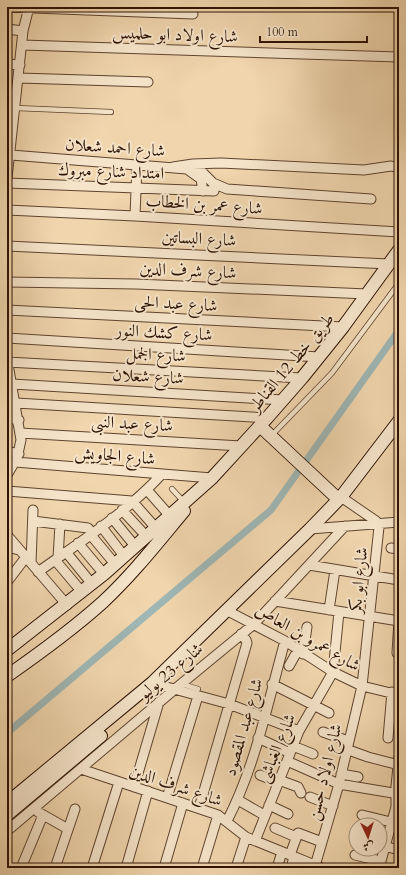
<svg xmlns="http://www.w3.org/2000/svg" width="406" height="875" font-family="Cardo,Amiri,serif">
  <rect width="100%" height="100%" fill="#f0d5ad"/>
  <filter id="stains"><feTurbulence type="fractalNoise" baseFrequency=".005" numOctaves="4"/><feColorMatrix values="0 0 0 0 .2 0 0 0 0 .09 0 0 0 0 .02 0 0 0 .5 -.17"/></filter>
  <radialGradient id="worn" r=".72"><stop offset=".6" stop-color="#630" stop-opacity="0"/><stop offset="1" stop-color="#630" stop-opacity=".3"/></radialGradient>
  <g fill="none" stroke-linecap="round" stroke-linejoin="round">
    <path stroke="#9eb6b4" stroke-width="7" d="M7,733L271,510L399,330"/>
    <defs>
      <path id="lane" d="M16,108L111,112
        M271,436L332,373L399,283
        M172,489L184,502
        M182,684L198,689
        M7,847L8,848"/>
      <path id="street" d="M7,7L193,14
        M7,29L23,31
        M22,45L399,57
        M7,64L20,65
        M19,78L148,82
        M11,155L187,169L201,179L203,191
        M173,167L193,164L221,163L364,170L391,166L399,168
        M199,169L213,183L227,189L371,199
        M7,178L23,31L29,7
        M7,183L214,191
        M7,210L135,216L399,232
        M135,216L137,165
        M7,246L389,264
        M7,282L136,284L367,294
        M7,310L343,327
        M7,338L319,357
        M7,358L21,440L17,458L7,475
        M7,362L302,378
        M12,384L283,400
        M16,403L267,418
        M7,418L19,420
        M20,433L241,446
        M7,451L19,454
        M15,462L212,478
        M147,490L170,516
        M7,491L132,501L155,527
        M122,510L146,536
        M112,518L135,546
        M33,521L88,528L92,533
        M101,526L124,556
        M310,529L399,522
        M90,534L115,564
        M7,535L67,605
        M78,543L104,574
        M7,547L19,550
        M391,548L399,549
        M66,552L92,584
        M58,558L60,524
        M55,560L82,592
        M31,563L33,510
        M309,565L399,580
        M38,572C80,542 126,513 161,475
        M7,582L26,557
        M275,601L399,621
        M226,610L285,641L333,672L362,686L399,695
        M329,610L335,570
        M397,653L399,620
        M303,654L307,627
        M289,666L298,650
        M152,683L229,704L299,731
        M272,684L329,713
        M323,732L348,741
        M258,738L290,753
        M388,738L392,692
        M293,746L313,754
        M346,749L368,757L399,765
        M287,761L339,784L399,794
        M81,769L218,815L246,837L322,868
        M341,774L358,777
        M260,775L278,782
        M279,780L298,787L301,793
        M134,787L159,702
        M310,797L333,806
        M167,798L198,696
        M238,800L264,815
        M269,805L288,814
        M199,808L247,643L246,640L241,634
        M38,812L68,829
        M362,815L391,822
        M227,821C256,765 268,701 285,641
        M275,828L296,837
        M7,831L175,689L254,624L345,526
        M255,841L299,731L333,672L339,612
        M384,846L399,850
        M290,855L298,833L322,842
        M355,855L380,861
        M315,866L339,784L362,686L379,527L376,521L341,497
        M21,868L43,815
        M55,868L75,809
        M92,868L119,782
        M126,868L148,791
        M164,868L183,803
        M202,868L218,815
        M236,868L246,837
        M277,868L282,852
        M291,868L294,857
        M379,868L396,807V786L399,757"/>
      <path id="secondary" d="M260,426L338,499
        M7,650L104,574L212,478L267,418L302,378L343,327L399,250
        M7,676C40,653 73,629 103,602C133,574 158,542 184,511
        M7,803L152,683L310,529L341,497L399,421
        M7,815L101,736"/>
    </defs>
    <use href="#lane" stroke="#5e442f" stroke-width="6"/>
    <use href="#street" stroke="#5e442f" stroke-width="11"/>
    <use href="#secondary" stroke="#2e1305" stroke-width="14"/>
    <use href="#lane" stroke="#f5e4ca" stroke-width="4.5"/>
    <use href="#street" stroke="#f5e4ca" stroke-width="9"/>
    <use href="#secondary" stroke="#f5e4ca" stroke-width="12"/>
  </g>
  <g text-anchor="middle" stroke-width="4" stroke-linejoin="round" paint-order="stroke">
    <g font-size="17" fill="#2e1305" stroke="#f5e4ca">
      <text transform="translate(175 34) rotate(2)" y="6">شارع اولاد ابو حلميس</text>
      <text transform="translate(115 147) rotate(4)" y="6">شارع احمد شعلان</text>
      <text transform="translate(111 171) rotate(2)" y="6">امتداد شارع مبروك</text>
      <text transform="translate(204 204) rotate(4)" y="6">شارع عمر بن الخطاب</text>
      <text transform="translate(199 238) rotate(3)" y="6">شارع البساتين</text>
      <text transform="translate(188 270) rotate(3)" y="6">شارع شرف الدين</text>
      <text transform="translate(176 303) rotate(3)" y="6">شارع عبد الحى</text>
      <text transform="translate(164 332) rotate(3)" y="6">شارع كشك النور</text>
      <text transform="translate(156 354) rotate(3)" y="6">شارع الجمل</text>
      <text transform="translate(291 362) rotate(-50)" y="6">طريق خط 12 القناطر</text>
      <text transform="translate(148 376) rotate(3)" y="6">شارع شعلان</text>
      <text transform="translate(132 423) rotate(3)" y="6">شارع عبد النبى</text>
      <text transform="translate(115 455) rotate(5)" y="6">شارع الجاويش</text>
      <text transform="translate(358 580) rotate(-84)" y="6">شارع ابو بكر</text>
      <text transform="translate(308 637) rotate(30)" y="6">شارع عمرو بن العاص</text>
      <text transform="translate(170 671) rotate(-40)" y="6">شارع 23 يوليو</text>
      <text transform="translate(243 727) rotate(-74)" y="6">شارع عبد المقصود</text>
      <text transform="translate(276 748) rotate(-67)" y="6">شارع الغباشى</text>
      <text transform="translate(324 772) rotate(-76)" y="6">شارع اولاد حسن</text>
      <text transform="translate(176 785) rotate(19)" y="6">شارع شرف الدين</text>
    </g>
  </g>
  <rect width="406" height="875" fill="none" stroke="#f0d5ad" stroke-width="24"/>
  <rect x="8" y="8" width="390" height="859" fill="none" stroke="#2e1305" stroke-width="2"/>
  <rect x="12" y="12" width="382" height="851" fill="none" stroke="#2e1305"/>
  <g transform="translate(368 837) rotate(176)"><circle r="19" fill="#f5e4ca" stroke="#a5907b"/>
  <path d="M0-3L7 15L0 10L-7 15Z" fill="#8f2418"/>
  <text y="-6" font-size="11" font-weight="bold" text-anchor="middle" fill="#2e1305">ش</text>
  </g>
  <path d="M260 36v6h107v-6" fill="none" stroke="#2e1305" stroke-width="2"/>
  <text x="266" y="36" font-size="12" fill="#2e1305" stroke="#f5e4ca" stroke-width="3" paint-order="stroke">100 m</text>
  <rect width="100%" height="100%" filter="url(#stains)"/>
  <rect width="100%" height="100%" fill="url(#worn)"/>
</svg>
